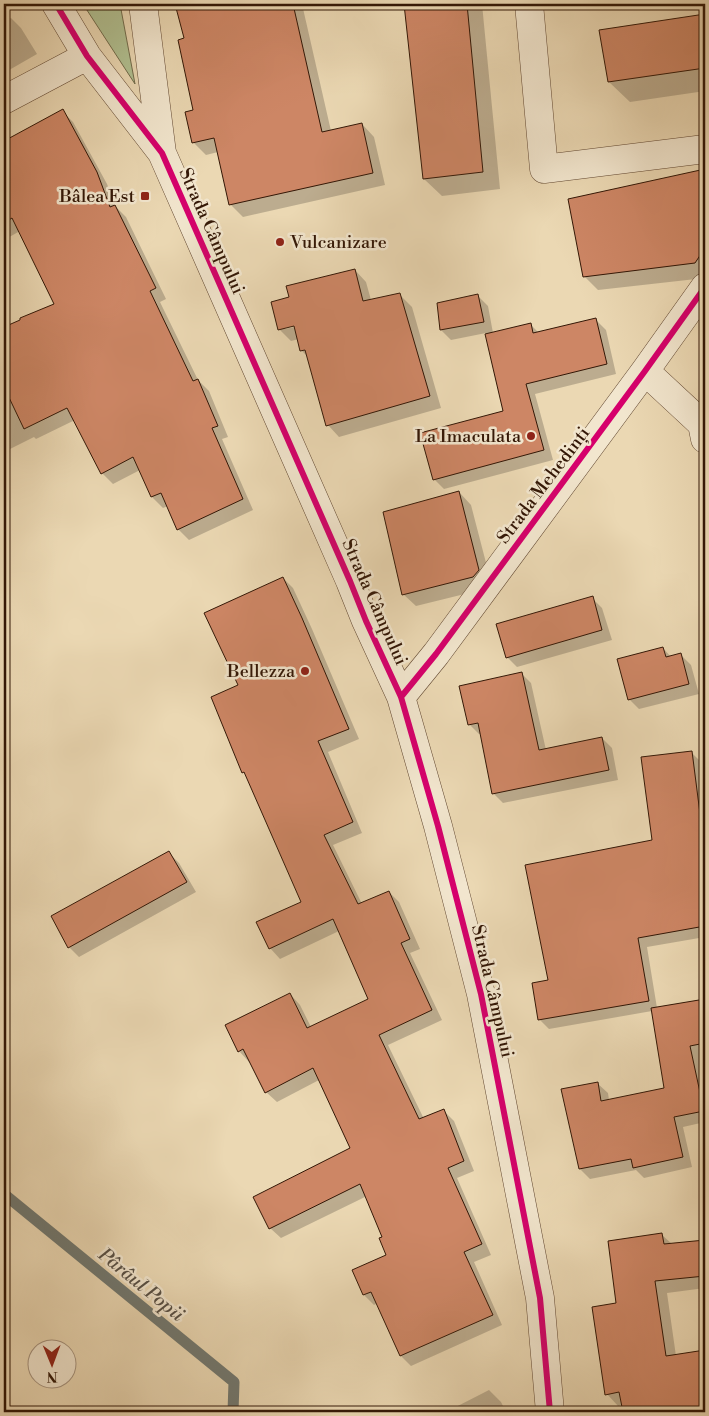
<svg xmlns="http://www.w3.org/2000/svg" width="709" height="1416" font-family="'Libre Bodoni',serif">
  <rect width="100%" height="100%" fill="#ebd8b3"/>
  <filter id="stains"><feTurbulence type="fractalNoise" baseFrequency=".004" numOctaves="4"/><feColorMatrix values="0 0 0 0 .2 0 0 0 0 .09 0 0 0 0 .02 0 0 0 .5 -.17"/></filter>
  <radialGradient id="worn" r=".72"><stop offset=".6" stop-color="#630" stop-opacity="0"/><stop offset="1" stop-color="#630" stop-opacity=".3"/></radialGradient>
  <path fill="#b1c091" stroke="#726c4c" d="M83,4H120L135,84Z"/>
  <path fill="#0003" fill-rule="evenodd" d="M176,4H302L331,131L362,124L374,137L385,185L243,217L230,204L218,152L206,155L193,142L195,111L186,39Z
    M405,4H482L500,189L442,196L424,179Z
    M703,4H705V91L630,102L609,82L702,16Z
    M11,18L21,28L37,54L4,73V22Z
    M62,111L73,122L107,184L116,207L126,217L166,299L160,302L198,380L209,391L228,437L222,439L253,510L189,540L178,529L168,506L163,508L152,497L140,470L113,484L102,473L75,420L36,439L34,437L4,452V329L55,305L20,231L4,240V162H5L4,159V142Z
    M705,171V278L598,290L584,276L570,200Z
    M355,270L366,282L371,300L400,295L412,307L441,408L339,437L328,425L308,357L301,350L299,339L291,341L279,329L290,298ZM300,323V326L285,329V327Z
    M478,296L488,306L493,333L530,324L539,333L596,320L606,330L616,374L535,394L553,460L444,489L434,479L505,411L486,333L451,340L441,330Z
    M459,492L471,505L491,582L485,589L416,606L403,594Z
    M283,578L293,588L312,629L359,739L328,752L362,833L333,845L362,904L389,892L399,902L420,949L410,953L442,1020L388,1045L424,1119L444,1111L454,1121L474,1171L457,1178L491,1255L474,1262L502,1325L411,1366L401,1356L378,1303L374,1305L364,1295L388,1256L383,1238L367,1196L281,1238L270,1228L351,1149L319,1080L277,1102L266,1092L250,1061L249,1062L239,1051L290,994L300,1005L311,1027L369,1000L339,931L280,959L270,948L302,902L248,777L243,772L240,686Z
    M592,598L602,608L612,640L517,667L507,657Z
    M663,648L671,657L681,655L691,665L699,694L639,709L629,699Z
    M521,673L531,683L546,750L602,738L612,748L618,780L503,803L493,793L481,734H479L469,724Z
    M691,752L701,762L705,794V937L647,947L657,1008L705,1000V1055L700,1056L705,1083V1122L683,1127L692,1167L644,1178L636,1170L590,1179L580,1169L597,1083L608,1093L609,1100L665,1089L652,1011L549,1029L539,1019L549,981L653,841Z
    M169,853L179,863L196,892L79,957L69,947Z
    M662,1235L672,1244L705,1241V1288L667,1293L676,1356L705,1351V1412H624L623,1405L618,1406L607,1394L618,1304Z
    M489,1390L501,1402L506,1412H446Z"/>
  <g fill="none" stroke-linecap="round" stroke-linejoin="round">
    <path stroke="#717870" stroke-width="11" d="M4,1194L234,1382L233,1412"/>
  </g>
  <path fill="#cd8665" stroke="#331706" d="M175,4H293L322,132L362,123L373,173L229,205L214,138L192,143L185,112L193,110L178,40L184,38Z
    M404,4H467L483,172L423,179Z
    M705,14V68L608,82L599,30Z
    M63,109L97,172L110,207L115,205L156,288L150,291L193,381L198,379L218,426L212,428L243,499L177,530L161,493L151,497L133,457L101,474L67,408L24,429L4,387V327L20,320V318L54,304L12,218L4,223V141Z
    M705,169V248L695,263L583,277L568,199Z
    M355,269L363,301L400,293L430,396L326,426L305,350L300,351L294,326L278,330L271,302L289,297L286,286Z
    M478,294L484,322L440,330L437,303Z
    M596,318L607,364L526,384L544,450L433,480L420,433L503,411L485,334L531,323L533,333Z
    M459,491L479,570L473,577L402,595L383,512Z
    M283,577L302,618L349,729L318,741L353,822L324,835L358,904L389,891L410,939L401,943L432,1010L379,1035L419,1119L444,1109L464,1161L448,1168L482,1244L464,1252L493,1315L400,1356L371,1292L363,1295L352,1270L386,1255L379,1238L382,1237L360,1184L269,1229L253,1197L350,1148L313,1068L265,1093L243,1049L238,1052L225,1025L290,993L307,1028L368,999L333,919L269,949L256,922L301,902L244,772L242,773L211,697L238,685L204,613Z
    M593,596L602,630L506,658L496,624Z
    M663,647L666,657L681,653L689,684L628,700L617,659Z
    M522,672L539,750L602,737L609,770L492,794L478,723L468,725L459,686Z
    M692,751L705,853V926L638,938L649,1001L538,1020L532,983L548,980L525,865L652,840L641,757Z
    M169,851L187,882L68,948L51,916Z
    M705,999V1043L690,1046L704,1111L674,1117L683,1157L633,1168L631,1159L579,1169L561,1089L598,1082L601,1101L664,1088L651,1008Z
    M662,1233L664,1244L705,1240V1276L655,1281L666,1356L705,1350V1412H623L619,1392L605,1395L592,1307L616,1303L608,1241Z"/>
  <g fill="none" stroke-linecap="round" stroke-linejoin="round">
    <defs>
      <path id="minor" d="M56,4L87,56L162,153L350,581L366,621L401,697L438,826L481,994L540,1298L550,1412
        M143,4L162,153
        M529,4L544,169L705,149
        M4,100L87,56
        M645,371L702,424L705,439
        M401,697L436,654L645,371L705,287"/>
    </defs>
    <use href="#minor" stroke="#614731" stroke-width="29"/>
    <use href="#minor" stroke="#f2e6ce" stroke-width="28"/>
    <defs>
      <path id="cycleway" d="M56,4L87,56L162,153L350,581L366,621L401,697L438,826L481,994L540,1298L550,1412
        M401,697L436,654L645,371L705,287"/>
    </defs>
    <use href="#cycleway" stroke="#f2e6ce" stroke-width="9"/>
    <use href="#cycleway" stroke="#d6006c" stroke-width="6"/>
  </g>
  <g fill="#8f2418" stroke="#f2e6ce" stroke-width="2">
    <rect x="140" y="191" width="10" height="10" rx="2.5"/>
    <circle cx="280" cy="242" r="5"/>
    <circle cx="531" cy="436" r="5"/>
    <circle cx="305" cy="671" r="5"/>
  </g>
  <g text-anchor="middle" stroke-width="5" stroke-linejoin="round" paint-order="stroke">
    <g font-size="18" fill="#331706" stroke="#f2e6ce" text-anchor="end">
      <text x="135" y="202">Bâlea Est</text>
      <text x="290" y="248" text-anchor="start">Vulcanizare</text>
      <text x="521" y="442">La Imaculata</text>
      <text x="295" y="677">Bellezza</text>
    </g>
    <g font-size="18" fill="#331706" stroke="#f2e6ce">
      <text transform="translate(212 231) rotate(66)" y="6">Strada Câmpului</text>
      <text transform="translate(543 485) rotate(-53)" y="6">Strada Mehedinți</text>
      <text transform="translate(375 602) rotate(66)" y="6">Strada Câmpului</text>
      <text transform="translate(493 991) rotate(77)" y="6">Strada Câmpului</text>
    </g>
    <g font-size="19" font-style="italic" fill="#574f44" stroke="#f2e6ce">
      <text transform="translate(142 1284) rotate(39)" y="7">Pârâul Popii</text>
    </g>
  </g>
  <rect width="709" height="1416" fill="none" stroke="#ebd8b3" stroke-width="20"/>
  <rect x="5" y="5" width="699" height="1406" fill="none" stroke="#331706" stroke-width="2.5"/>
  <rect x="10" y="10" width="689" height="1396" fill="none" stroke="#331706"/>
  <g transform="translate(52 1364) rotate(179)"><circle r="24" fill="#f2e6ce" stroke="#a6937e"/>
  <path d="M0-4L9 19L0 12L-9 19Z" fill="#8f2418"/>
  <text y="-8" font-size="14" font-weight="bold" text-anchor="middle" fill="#331706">N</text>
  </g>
  <rect width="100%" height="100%" filter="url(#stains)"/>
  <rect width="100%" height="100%" fill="url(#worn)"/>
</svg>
